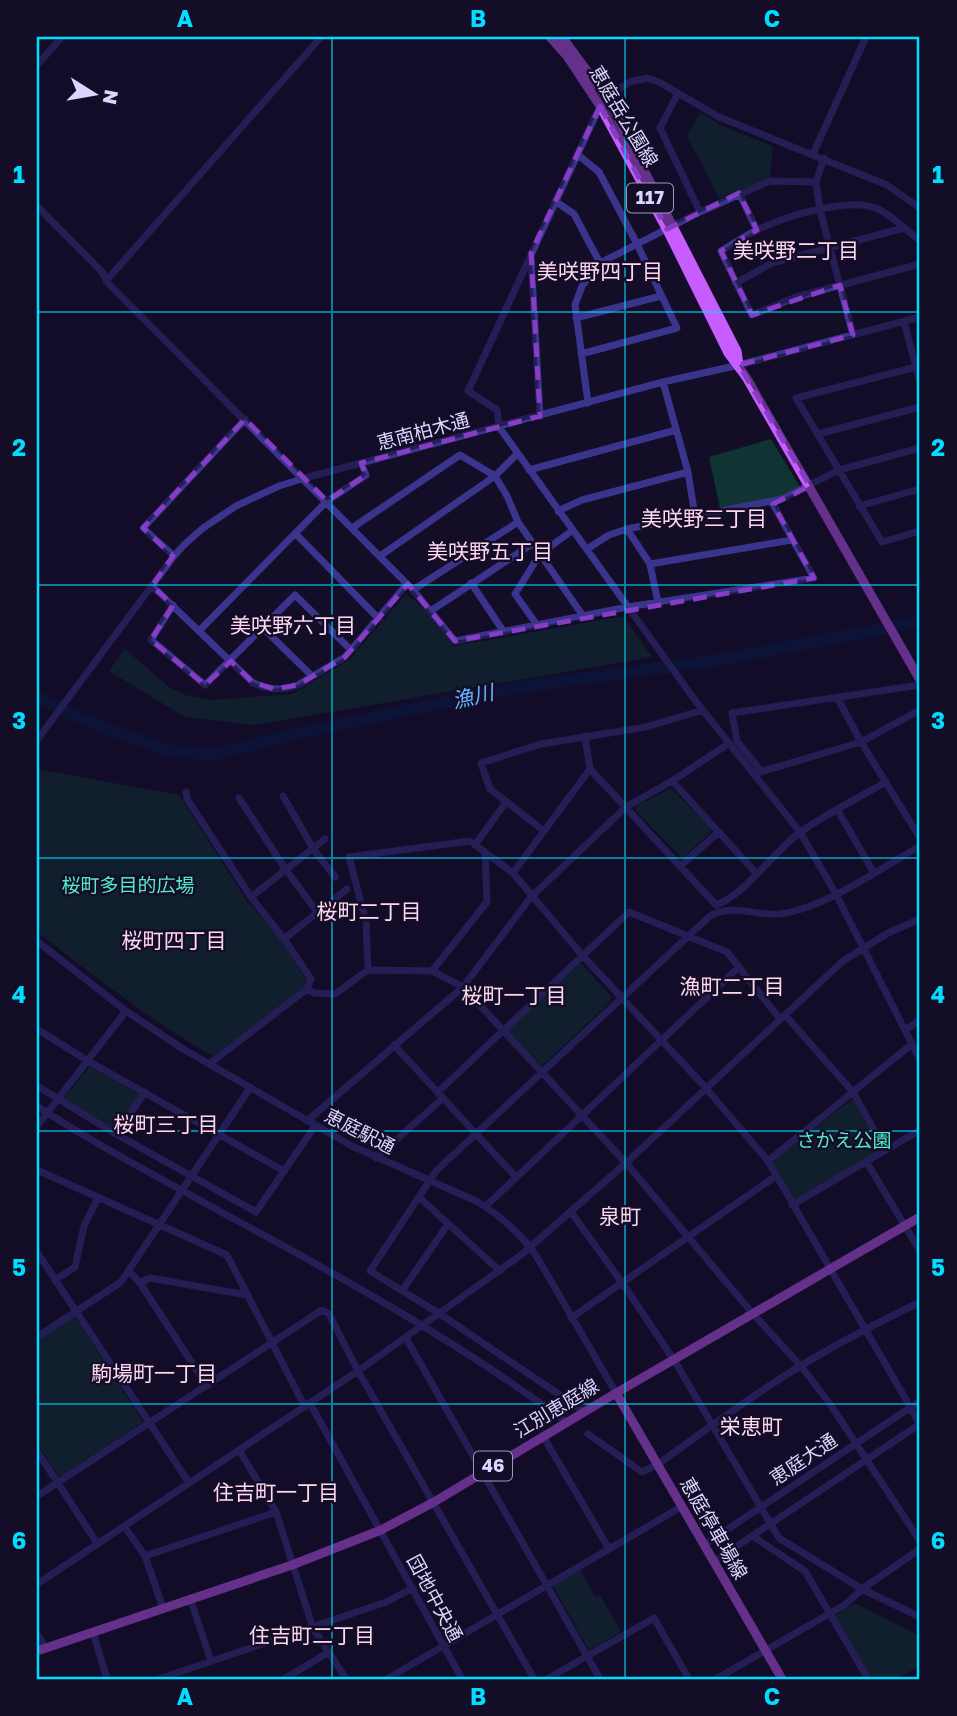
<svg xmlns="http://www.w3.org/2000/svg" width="957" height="1716" font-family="'Golos Text','Noto Sans JP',sans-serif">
  <rect width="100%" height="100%" fill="#130d28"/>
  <path fill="#103333" d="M700,112L722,126L773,146L770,178L719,198L687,136Z
    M771,439L800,487L790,495L720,508L709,457Z
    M406,594L426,610L454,646L623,616L652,657L255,725L185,717L109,671L125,649L169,687L185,695L211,700L292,694L349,660Z
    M37,769L179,795L247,901L282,940L306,980L304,987L213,1056C150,1021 94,975 37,932Z
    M671,788L711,828L710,833L682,858L635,810L636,806Z
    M580,962L611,996L610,1002L542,1066L507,1030Z
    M90,1066L140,1095L115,1129L63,1099Z
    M853,1099L880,1150L797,1199L793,1198L772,1160Z
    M71,1318H76L143,1422L61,1476L58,1475L37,1443V1341Z
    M580,1570L595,1597L600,1595L621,1632L589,1650L553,1586Z
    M855,1603L920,1636V1666L895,1679H871L835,1616Z"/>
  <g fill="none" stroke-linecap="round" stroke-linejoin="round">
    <path stroke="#051c49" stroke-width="12" d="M37,697L72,715L164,750L212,755L308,731L508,689L718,660L920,622"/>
    <path stroke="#3a348c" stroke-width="7" d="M37,65L62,37
      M678,93L660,128L700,212
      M577,154L599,172L637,244L677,328L581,354
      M813,154L866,37
      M824,158L816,182L820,210L853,335
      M739,193L757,230
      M555,201L574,214L600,263
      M37,206L103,273L106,281L413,590L455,641L628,607L814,578L772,502
      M920,208L887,185L719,117L659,82L647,78L630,82L614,92L600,106L468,391L497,410L499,427L697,703L800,832L836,894L920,1060
      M920,241C906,230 892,215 876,208C847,197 787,216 759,229C746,235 733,244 721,251L752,315L796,297L920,264
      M531,257L540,416
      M106,281L321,37
      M736,283L772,263L904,228
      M576,318L661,296
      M904,322L920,382
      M920,366L796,398L882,542L920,531
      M663,382L688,472L695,516
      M588,403L575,305L582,286L600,263L700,212L770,181L816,182
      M818,434L920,407
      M529,470L676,430
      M859,506L920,489
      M558,511L582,500L688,472
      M352,528L460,455L495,476L507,496L518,522L583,616
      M627,529L650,564L792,540
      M295,533L379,619
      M587,549L609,535L627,529L782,499L839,470L920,448
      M174,556L143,528L245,419
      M380,556L495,476L517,454
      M650,564L658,603
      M471,583L504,632
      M152,586L252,682C265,690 283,691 298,685L345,657L407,584
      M413,590L518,522
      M173,605L151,640L205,685L295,595L351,650
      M432,610L532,544
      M537,625L515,594L540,554L573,530
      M263,628L312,676
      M200,630L327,501L366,475L361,463
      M838,699L861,742L920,838
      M585,736L590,769L716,905C747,894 774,850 802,831C828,813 858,798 886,782
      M37,740L174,556L185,544L203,528L236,506L279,486L305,478L663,382L739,365L920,317
      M761,771L737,741L732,713L920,685
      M757,773L861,742L920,710
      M672,781L757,874
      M186,792L187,799L251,897L284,939L311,979L307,989L209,1064
      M283,796L314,850L335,877
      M239,798L286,870L318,913
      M838,811L874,873
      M544,831L490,789L481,763L541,744L646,727L703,710
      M475,845L506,802
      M680,866L719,832
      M513,873L590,769
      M251,897L325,839
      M284,939L347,889
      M37,941L126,1011L183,1049L352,1146L476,1201C499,1214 522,1235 537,1257L616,1393
      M368,970L366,921L349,857L470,841L513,873L582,955L705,1087L768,1161L920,1424L713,1562
      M432,971L487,902L485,852
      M307,989L314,993L335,994L368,970L432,971L463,987L626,1163L753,1314L801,1366L830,1404L920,1541
      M785,1015L853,1092L885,1150
      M37,1029L88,1061L284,1171
      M905,1030L920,1020
      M394,1045L515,1176
      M37,1086L116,1134L256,1212L315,1126
      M438,1092L629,912L727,952L780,1019
      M37,1106C93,1143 153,1174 212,1207C334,1273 455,1339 566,1422
      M307,1121L463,987L531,897L626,807L672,781L728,744
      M37,1126L126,1011
      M116,1134L145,1092
      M376,1158L443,1098
      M768,1161L912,1044
      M866,1161L920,1251
      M37,1170L227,1255L305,1407
      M419,1197L500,1271
      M792,1205L920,1130
      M486,1206L739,967
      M571,1212L623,1284L674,1360L779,1538L862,1589L920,1617
      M37,1252L189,1483
      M129,1271L140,1283L207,1386
      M55,1280L75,1267L84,1226L98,1198
      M140,1283L150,1278L247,1295
      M402,1291L448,1224
      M571,1318L776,1176
      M37,1337L121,1282L250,1088
      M406,1338L600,1679
      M310,1403L462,1679
      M585,1412L440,1314L370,1271L436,1171L710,916C732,903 756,916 779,914C823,909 882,868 920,846
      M588,1434L642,1472L657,1465C690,1441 723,1417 757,1394C809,1358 864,1329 920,1302
      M543,1436L609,1549
      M239,1450L276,1512L313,1628L346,1679
      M37,1451L97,1543
      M37,1496L322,1310L329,1314L358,1371L534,1679
      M124,1526L145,1556L163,1608
      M754,1537L805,1571L868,1679
      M704,1545L920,1401
      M145,1556L276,1512
      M37,1584L358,1371L521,1255L626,1163L843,961L888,933L920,919
      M190,1598L211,1661
      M93,1632L107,1679
      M37,1634L46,1648
      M159,1679L386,1602L413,1588
      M284,1679L329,1652
      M387,1679L681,1507
      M547,1679L654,1618L689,1679
      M716,1679L846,1604L862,1589L920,1549"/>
    <path stroke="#c75cff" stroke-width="9" d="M550,37L567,56L600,106L667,230L728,353L746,377L920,680
      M562,37L607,98L737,351L739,365
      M616,1393L782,1679
      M37,1651L292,1565L381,1530L434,1502L616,1393L920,1217"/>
  </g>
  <path d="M0 0H957V1716H0ZM600,106L667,229L739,193L757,230L721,251L752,315L840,285L853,335L739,365L810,486L773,504L814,578L455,641L408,584L345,657L298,685L274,689L252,682L231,661L205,685L151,640L173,605L152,586L173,556L143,528L245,419L327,501L366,475L361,463L540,416L531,253Z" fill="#130d28" fill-opacity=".55" fill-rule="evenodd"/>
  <path fill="none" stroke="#853dc5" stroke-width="5" stroke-dasharray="14 9" stroke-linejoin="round" d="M600,106L667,229L739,193L757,230L721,251L752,315L840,285L853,335L739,365L810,486L773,504L814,578L455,641L408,584L345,657L298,685L274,689L252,682L231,661L205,685L151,640L173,605L152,586L173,556L143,528L245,419L327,501L366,475L361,463L540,416L531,253Z"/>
  <path fill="none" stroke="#01ddff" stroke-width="2" stroke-opacity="0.55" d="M332,37V1679M625,37V1679M37,312H920M37,585H920M37,858H920M37,1131H920M37,1404H920"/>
  <g text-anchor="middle" stroke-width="5" stroke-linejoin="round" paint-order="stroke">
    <g fill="#130d28" stroke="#9f99be" stroke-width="2">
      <rect x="627" y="183.5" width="46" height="29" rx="5"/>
      <rect x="474" y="1451.5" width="38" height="29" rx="5"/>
    </g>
    <g font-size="18" font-weight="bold" fill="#dbd5ff">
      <text x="650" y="204">117</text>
      <text x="493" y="1472">46</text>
    </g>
    <g font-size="19" fill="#dbd5ff" stroke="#130d28">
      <text transform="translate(624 116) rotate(59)" y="7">恵庭岳公園線</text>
      <text transform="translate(423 431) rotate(-15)" y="7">恵南柏木通</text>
      <text transform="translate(360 1131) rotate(27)" y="7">恵庭駅通</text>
      <text transform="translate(556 1408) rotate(-31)" y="7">江別恵庭線</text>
      <text transform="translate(803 1459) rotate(-34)" y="7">恵庭大通</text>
      <text transform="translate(714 1528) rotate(60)" y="7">恵庭停車場線</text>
      <text transform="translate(435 1598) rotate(62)" y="7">団地中央通</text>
    </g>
    <g font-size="19" fill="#55ebca" stroke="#130d28">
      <text x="128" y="892">桜町多目的広場</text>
      <text x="844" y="1147">さかえ公園</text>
    </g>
    <g font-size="21" fill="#ffd7ef" stroke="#130d28">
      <text x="796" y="258">美咲野二丁目</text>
      <text x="600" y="279">美咲野四丁目</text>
      <text x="704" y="526">美咲野三丁目</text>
      <text x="490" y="559">美咲野五丁目</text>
      <text x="293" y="633">美咲野六丁目</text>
      <text x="369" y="919">桜町二丁目</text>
      <text x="174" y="948">桜町四丁目</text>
      <text x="732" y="994">漁町二丁目</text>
      <text x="514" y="1003">桜町一丁目</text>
      <text x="166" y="1132">桜町三丁目</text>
      <text x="620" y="1224">泉町</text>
      <text x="154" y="1381">駒場町一丁目</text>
      <text x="751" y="1434">栄恵町</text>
      <text x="276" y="1500">住吉町一丁目</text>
      <text x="312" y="1643">住吉町二丁目</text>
    </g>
    <g font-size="21" font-style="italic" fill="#63b2ff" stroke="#130d28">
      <text transform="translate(473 697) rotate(-13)" y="7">漁川</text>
    </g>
  </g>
  <rect width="957" height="1716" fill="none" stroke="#130d28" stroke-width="77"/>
  <g transform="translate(94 94) rotate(101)" stroke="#130d28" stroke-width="5" paint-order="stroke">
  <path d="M0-5L12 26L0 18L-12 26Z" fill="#dbd5ff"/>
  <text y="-10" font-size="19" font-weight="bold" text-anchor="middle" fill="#dbd5ff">N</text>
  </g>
  <rect x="38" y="38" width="880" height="1640" fill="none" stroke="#01ddff" stroke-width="2.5"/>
  <g font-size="23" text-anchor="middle" font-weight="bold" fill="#01ddff">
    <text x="185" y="27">A</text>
    <text x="478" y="27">B</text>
    <text x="772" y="27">C</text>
    <text x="19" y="183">1</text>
    <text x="938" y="183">1</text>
    <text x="19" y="456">2</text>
    <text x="938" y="456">2</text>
    <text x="19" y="729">3</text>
    <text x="938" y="729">3</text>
    <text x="19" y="1003">4</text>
    <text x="938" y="1003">4</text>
    <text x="19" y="1276">5</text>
    <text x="938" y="1276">5</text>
    <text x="19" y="1549">6</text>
    <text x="938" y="1549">6</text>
    <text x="185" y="1705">A</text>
    <text x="478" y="1705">B</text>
    <text x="772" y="1705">C</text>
  </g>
</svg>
